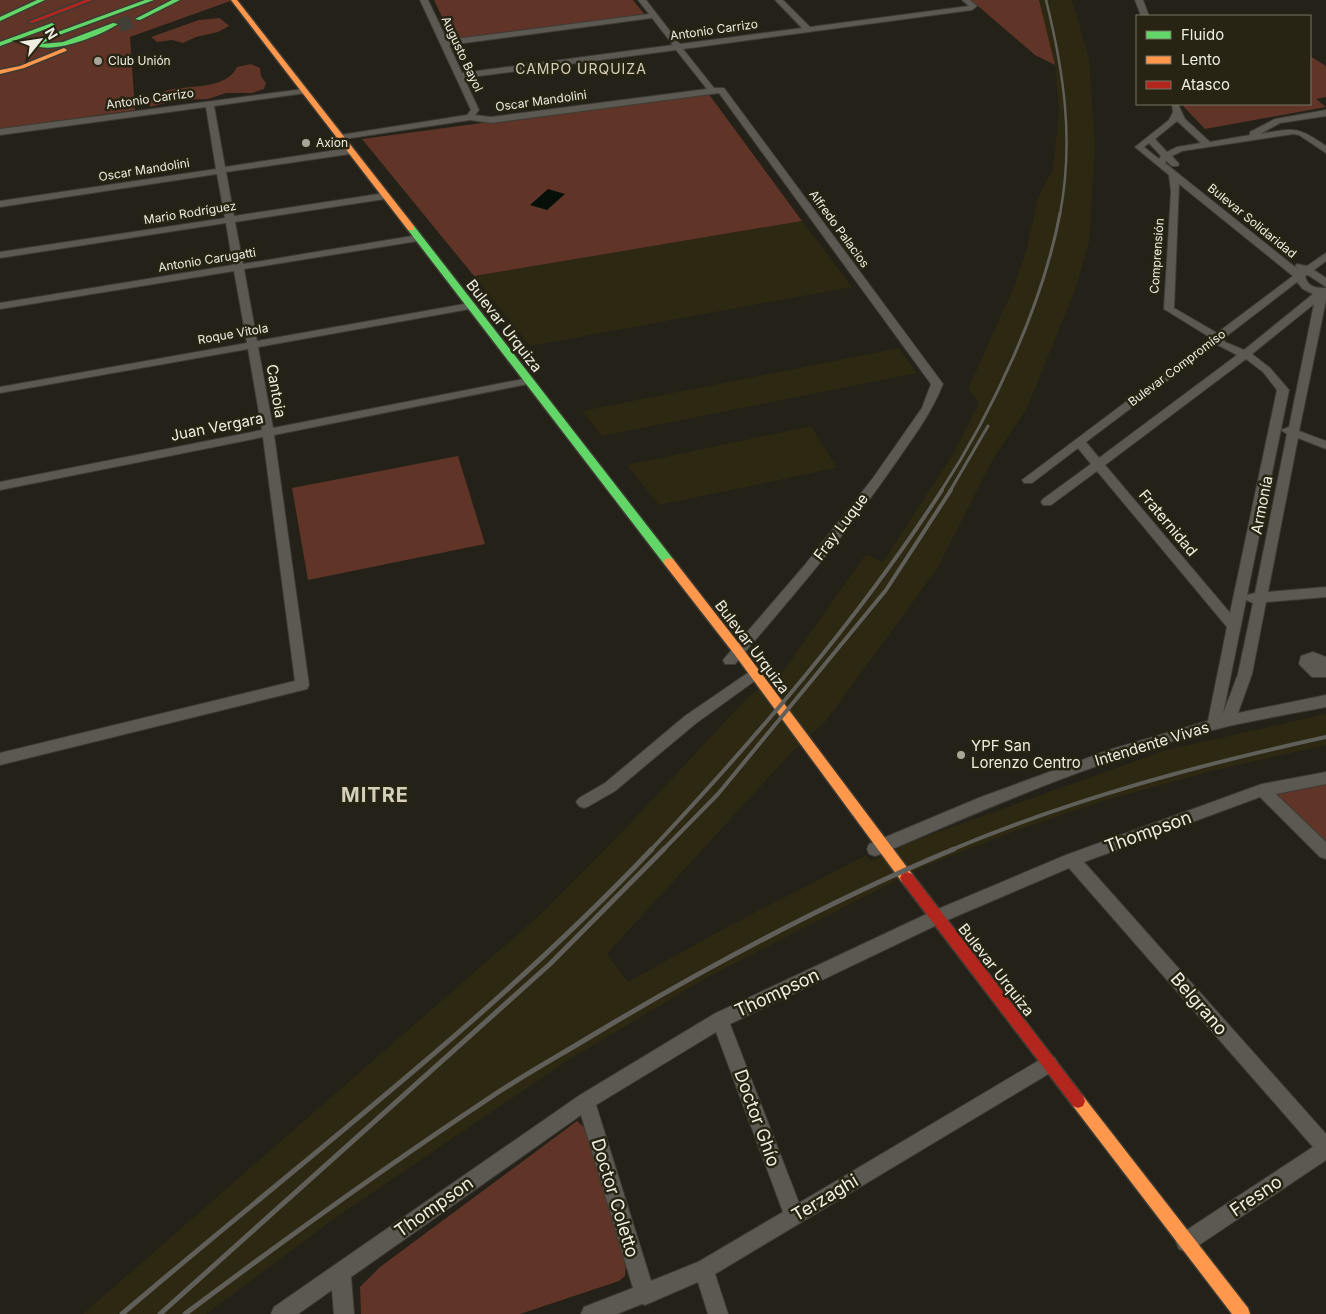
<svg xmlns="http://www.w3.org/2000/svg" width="1326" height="1314" font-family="Inter,sans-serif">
  <rect width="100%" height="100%" fill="#232118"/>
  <path fill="#2d2812" d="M1039,0H1072L1089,58L1095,146L1089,242L1075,290L1027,408L993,459L937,569L826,721L791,753L607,954L628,982L729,926L866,855L871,861L913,841L1166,750L1326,714V745L1212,771L1103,801L1015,831L923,867L708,977L570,1059L338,1216L206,1314H83L542,913L622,832L747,698L784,670L866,554L883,562L953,454L979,403L968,389L1013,289L1027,248L1038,197L1053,169L1059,112L1055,65Z
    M802,221L852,287L530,346L474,276Z
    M899,348L917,373L602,436L582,411Z
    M811,426L837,468L659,505L627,465Z"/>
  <path fill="#603528" d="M0,0H233L130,37L135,110L0,129Z
    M434,0H633L645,15L453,40Z
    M971,0H1039L1055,65L1035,55Z
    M220,18L229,26L218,32L196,37L183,43L172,40L157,42L151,37L199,20Z
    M1310,56L1326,66V97L1316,99L1326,107L1205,129L1184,107L1183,104H1310Z
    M251,64L260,68L261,76L266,83L264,89L252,93H226L208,99L179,100L150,107V100C156,96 162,92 168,90C190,85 226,90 237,67Z
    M708,93L802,221L474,276L362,139Z
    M458,456L485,544L308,580L292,488Z
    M1326,778V852L1262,790Z
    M577,1121L585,1128L626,1263L625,1276L619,1281L520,1314H361L360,1287L380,1267Z"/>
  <path fill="#061009" d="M548,189L565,194L547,210L530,205Z"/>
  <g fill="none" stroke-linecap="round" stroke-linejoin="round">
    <path stroke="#424036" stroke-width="14" stroke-dasharray="14 7" stroke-linecap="butt" d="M119,26L131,21"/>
    <defs>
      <path id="street" d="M420,0H428L447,40L649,14L638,0H646L680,44L802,28L775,0H783L810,27L969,6L962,0H970L977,6L972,10L683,49L714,88H724L943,384C931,414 912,439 894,465C846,535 790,599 735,664H725L723,660L804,566L873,478L922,408L931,384L719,93L491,123L470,120L331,141V137L334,136L467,115L471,110ZM652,18L673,45L462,73L449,45ZM676,50L707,89L491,117L475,115L479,110L464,78Z
        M1135,0H1143L1149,16H1141Z
        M303,89H306V93L214,106L225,167L350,148L354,151L350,154L226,172L234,216L385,193L390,196L385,199L235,222L243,264L418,235L423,238L418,241L244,269L257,341L470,303L475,306L470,309L258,347L273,428L528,378L534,381L528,384L274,435L309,685L307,689L0,765V753L295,681L263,437L0,490V482L262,430L248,349L0,393V387L247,343L234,271L0,309V303L233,265L226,223L0,258V252L225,218L217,174L0,207V201L216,169L206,107L0,135V129Z
        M1172,104H1178L1185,119L1210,142L1250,135V132L1275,119L1326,110V116L1280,123L1260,134C1294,128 1297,126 1326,146V153L1299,135L1293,134L1182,151L1172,156L1179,164L1178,166H1172L1166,161L1165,163L1300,271L1295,266L1297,264L1307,266L1326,253V261L1314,270L1326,278V287L1308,275L1305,276C1308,288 1317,288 1326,288V300L1299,431L1326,441V449L1298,438L1268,592L1326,587V597L1266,602L1252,674L1238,713L1326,695V707C1294,713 1261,719 1229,726C1109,755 994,805 881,854L875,856L869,854L867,849L869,844L981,797L1112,749L1208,721L1227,627L1097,471L1051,505H1043L1041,502L1043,499L1091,464L1078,448L1032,483H1024L1022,480L1211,338L1164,309L1171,192L1169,175L1135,147L1169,120L1173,112ZM1177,121L1201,143L1177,147L1167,152L1155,139ZM1149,143L1161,156L1159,159L1144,147ZM1179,184L1293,276L1217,333L1174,308ZM1297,282L1303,289L1313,294L1244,350L1225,342L1224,338ZM1314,304L1289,427L1281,430L1287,434L1255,593L1247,595L1289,390L1270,368L1252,354ZM1216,344L1237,355L1099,458L1086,442ZM1246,359L1263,372L1277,390L1230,613L1105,465ZM1246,600L1253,603L1238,674L1223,714Z
        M1313,652L1326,657V677H1312L1299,664L1301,656Z
        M755,668L760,669L762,673L760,677L695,724L615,791L589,806L584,808L579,806L576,802L579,798L605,783L685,716Z
        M1326,772V784L1276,794L1326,842V859L1320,857L1260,797L1084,862L1326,1134V1160L1193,1249L1186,1252L1179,1249L1176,1242L1179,1235L1313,1147L1069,868L943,922L730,1024L799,1203L1043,1058L1049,1055L1055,1058L1058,1064L1055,1070L715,1274L728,1314H708L698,1282L645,1305L642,1304L617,1314H581L584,1307L633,1288L581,1115L351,1277L354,1314H334L332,1290L298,1314H271L274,1307L580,1095L714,1014L931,912L1066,855L1262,784ZM716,1032L783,1212L698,1262L651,1281L596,1105Z"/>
      <path id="fast" d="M37,0H45L0,21V17Z
        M145,0H154L51,38L42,44L63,42L113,23L118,24C102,35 52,55 34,45L47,36Z
        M172,0H180L140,20L135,19Z
        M52,23L55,25L54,26L0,46V42Z
        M408,226H414L673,559L674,562L673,565H665L408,230Z"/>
      <path id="slow" d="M231,0H237L414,226V230H408Z
        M64,48L67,50L66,51L24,68L0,74V70L20,66Z
        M669,558L673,559L743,649L912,874L914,878L912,882L907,884L902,882L735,655L665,565L664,562L665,559Z
        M1078,1094L1083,1096L1248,1308L1250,1314H1232L1073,1106L1071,1101L1073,1096Z"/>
      <path id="jam" d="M85,0H93L33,23L28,22Z
        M907,872L912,874L1083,1096L1085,1101L1083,1106L1078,1108L1073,1106L902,882L900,878L902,874Z"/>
    </defs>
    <use href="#street" stroke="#3d3b34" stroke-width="2"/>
    <use href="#fast" stroke="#3d3b34" stroke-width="3"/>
    <use href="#slow" stroke="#3d3b34" stroke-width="3"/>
    <use href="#jam" stroke="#3d3b34" stroke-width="3"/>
    <use href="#street" fill="#5b5952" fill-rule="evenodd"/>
    <use href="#fast" fill="#63d668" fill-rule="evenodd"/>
    <use href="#slow" fill="#ff974d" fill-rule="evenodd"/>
    <use href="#jam" fill="#b3261e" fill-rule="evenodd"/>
    <path stroke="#605f59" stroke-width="2.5" d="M1046,0C1064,72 1074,141 1060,214"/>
    <path stroke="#605f59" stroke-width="3" d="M941,491C992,413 1043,305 1060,213
      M950,491L988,426"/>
    <path stroke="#605f59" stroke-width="4" d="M651,850C756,738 858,620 942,490
      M663,850L718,794L886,590L951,490
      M951,850C1072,799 1198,765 1326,737"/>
    <path stroke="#605f59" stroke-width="5" d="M122,1314C301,1161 490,1020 652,849
      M160,1314L550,964L664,849
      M185,1314C284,1240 385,1167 488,1099C520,1077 555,1058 588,1038C706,967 827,902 954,849"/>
  </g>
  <g fill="#a8a69b" stroke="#282413" stroke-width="2">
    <circle cx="98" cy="61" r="5"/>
    <circle cx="306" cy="143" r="5"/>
    <circle cx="961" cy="755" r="5"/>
  </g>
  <g text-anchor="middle" stroke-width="5" stroke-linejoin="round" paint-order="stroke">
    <g font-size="12" fill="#efede2" stroke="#282413">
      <text transform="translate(714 30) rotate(-8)" y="4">Antonio Carrizo</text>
      <text transform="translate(462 54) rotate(65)" y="4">Augusto Bayol</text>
      <text transform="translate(150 99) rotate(-8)" y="4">Antonio Carrizo</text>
      <text transform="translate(541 101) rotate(-8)" y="4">Oscar Mandolini</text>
      <text transform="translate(144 170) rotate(-9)" y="4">Oscar Mandolini</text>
      <text transform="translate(190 213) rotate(-9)" y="4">Mario Rodríguez</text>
      <text transform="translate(1252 221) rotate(39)" y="4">Bulevar Solidaridad</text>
      <text transform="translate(839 229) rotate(54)" y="4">Alfredo Palacios</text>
      <text transform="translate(1157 256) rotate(-86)" y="4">Comprensión</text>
      <text transform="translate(207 260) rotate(-9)" y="4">Antonio Carugatti</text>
      <text transform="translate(233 334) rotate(-10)" y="4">Roque Vitola</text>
      <text transform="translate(1177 368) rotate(-37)" y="4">Bulevar Compromiso</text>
    </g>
    <g font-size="12" fill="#efede2" stroke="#282413" text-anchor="start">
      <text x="108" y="65">Club Unión</text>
      <text x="316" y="147">Axion</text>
    </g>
    <g font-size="14" letter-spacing="1" fill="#d4d0ba" stroke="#282413">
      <text x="581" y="74">CAMPO URQUIZA</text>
    </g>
    <g font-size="15" fill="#efede2" stroke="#282413">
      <text transform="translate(504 326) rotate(52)" y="5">Bulevar Urquiza</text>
      <text transform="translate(276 391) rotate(80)" y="5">Cantoia</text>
      <text transform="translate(217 427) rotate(-11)" y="5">Juan Vergara</text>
      <text transform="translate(1262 505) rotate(-79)" y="5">Armonía</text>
      <text transform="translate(1168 523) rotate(50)" y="5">Fraternidad</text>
      <text transform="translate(841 527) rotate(-53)" y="5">Fray Luque</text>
      <text transform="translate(752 647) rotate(53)" y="5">Bulevar Urquiza</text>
      <text transform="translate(1152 744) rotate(-17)" y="5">Intendente Vivas</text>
      <text transform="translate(996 970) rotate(52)" y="5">Bulevar Urquiza</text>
    </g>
    <g font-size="15" fill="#efede2" stroke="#282413" text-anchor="start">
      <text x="971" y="751">YPF San<tspan x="971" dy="17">Lorenzo Centro</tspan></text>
    </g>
    <g font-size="18" fill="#efede2" stroke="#282413">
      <text transform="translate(1148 832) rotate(-20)" y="6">Thompson</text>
      <text transform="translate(777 993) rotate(-25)" y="6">Thompson</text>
      <text transform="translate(1199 1004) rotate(49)" y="6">Belgrano</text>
      <text transform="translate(757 1118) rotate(70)" y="6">Doctor Ghío</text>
      <text transform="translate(1256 1196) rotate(-34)" y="6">Fresno</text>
      <text transform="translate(615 1198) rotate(73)" y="6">Doctor Coletto</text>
      <text transform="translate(825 1198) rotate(-31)" y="6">Terzaghi</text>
      <text transform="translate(434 1207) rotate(-35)" y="6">Thompson</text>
    </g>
    <g font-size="20" font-weight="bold" letter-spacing="1" fill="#d4d0ba" stroke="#282413">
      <text x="375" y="802">MITRE</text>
    </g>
  </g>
  <rect x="1136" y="15" width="175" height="90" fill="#282413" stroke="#787466"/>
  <rect x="1146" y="31" width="25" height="8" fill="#63d668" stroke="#787466"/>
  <text x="1181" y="40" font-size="15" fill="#efede2">Fluido</text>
  <rect x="1146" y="56" width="25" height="8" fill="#ff974d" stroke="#787466"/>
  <text x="1181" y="65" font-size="15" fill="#efede2">Lento</text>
  <rect x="1146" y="81" width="25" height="8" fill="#b3261e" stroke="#787466"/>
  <text x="1181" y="90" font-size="15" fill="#efede2">Atasco</text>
  <g transform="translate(40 40) rotate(60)" stroke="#282413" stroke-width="4" paint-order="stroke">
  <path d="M0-4L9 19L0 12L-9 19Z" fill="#efede2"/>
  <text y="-8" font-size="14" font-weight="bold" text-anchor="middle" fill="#efede2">N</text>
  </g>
</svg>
